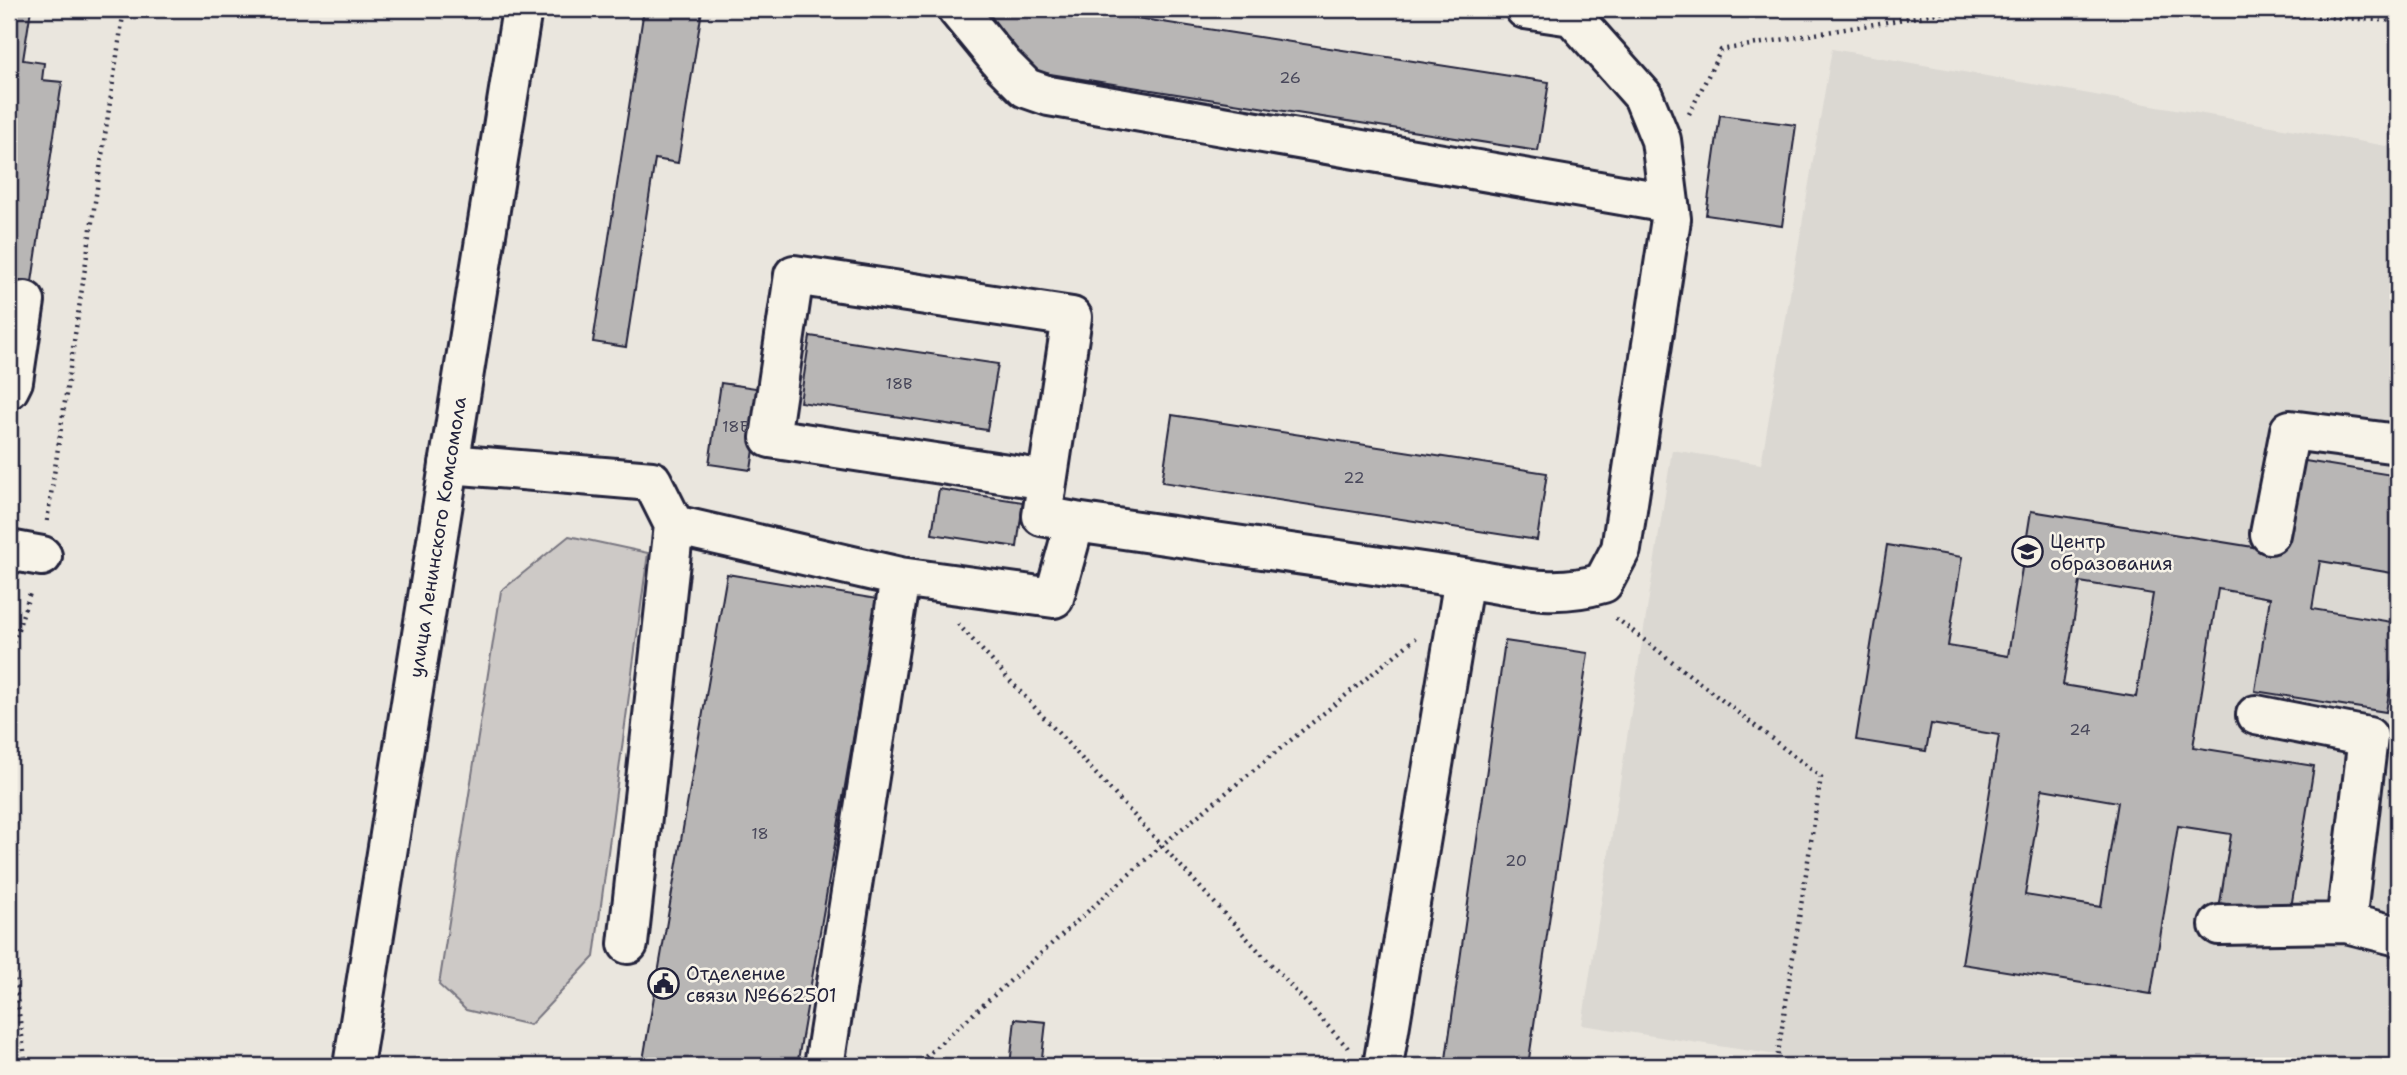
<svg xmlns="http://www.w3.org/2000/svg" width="2407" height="1075" font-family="'Shantell Sans',sans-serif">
  <rect width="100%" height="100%" fill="#eae6de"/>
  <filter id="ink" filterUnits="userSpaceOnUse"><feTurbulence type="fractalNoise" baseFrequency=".0143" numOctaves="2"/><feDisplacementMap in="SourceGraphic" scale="14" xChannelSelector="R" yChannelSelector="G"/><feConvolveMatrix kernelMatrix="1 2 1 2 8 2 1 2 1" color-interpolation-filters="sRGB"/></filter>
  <g filter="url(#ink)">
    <path fill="#dbd8d2" d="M1832,49L2398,148V1066H1847L1582,1025L1672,450L1761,464Z"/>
    <path fill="#cdc9c6" stroke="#787680" stroke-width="2" d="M569,536L648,553L594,957L530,1025L466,1010L439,985L501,591Z"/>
    <path fill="#b8b6b5" stroke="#22223b" stroke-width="2" fill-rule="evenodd" d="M9,9H31L23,60L44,63L42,80L62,82L32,282L11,279L9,294Z
      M644,9L702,10L678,163L655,159L626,347L593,342Z
      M986,9H1079L1549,82L1538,151L1031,71Z
      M1720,115L1796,125L1782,226L1706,215Z
      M810,336L998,364L987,430L800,402Z
      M721,383L763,389L751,470L709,464Z
      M1172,415L1547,473L1537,540L1162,482Z
      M2293,459L2398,476V574L2320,561L2312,609L2398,623V635L2386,712L2255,691L2270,598L2218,589L2193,747L2314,766L2290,914L2220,903L2231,834L2178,826L2151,994L1962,964L1999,735L1931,724L1926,751L1856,740L1887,545L1962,557L1948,646L2008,656L2031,511L2278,551ZM2080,582L2153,594L2136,697L2063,685ZM2042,789L2118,802L2101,907L2025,895Z
      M939,489L1023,502L1017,547L932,534Z
      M727,574L877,599L797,1066H642Z
      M1505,641L1588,653L1528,1066H1445Z
      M1015,1019L1046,1022L1041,1066H1010Z"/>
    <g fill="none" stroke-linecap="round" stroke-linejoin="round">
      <defs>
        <path id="minor" d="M957,9L1003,65L1026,88L1049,96L1668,203
          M1525,9L1572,16L1573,9
          M9,389L13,381L25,301
          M449,464L652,481L674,525L900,577L1054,598L1075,522L1464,578L1383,1066
          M1047,480L770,438L794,275L1072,317L1042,516L1075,522
          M2270,534L2290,430L2398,444
          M9,550L42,556
          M1464,578C1513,586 1553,598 1603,583L1621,549L1671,219L1661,140L1643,96L1572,16
          M2256,715L2368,737L2346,923
          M2219,925L2346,923L2398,936
          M628,944L674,525
          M824,1066L900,577"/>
        <path id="major" d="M353,1066L522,9"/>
      </defs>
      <use href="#minor" stroke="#22223b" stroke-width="44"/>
      <use href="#major" stroke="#22223b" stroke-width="44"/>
      <path stroke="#22223b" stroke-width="4.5" stroke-dasharray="2 5" stroke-linecap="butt" d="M2170,9L2398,21
        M1689,114L1721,50L1963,9
        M47,521L124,9
        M1616,618L1821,777L1776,1066
        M958,624L1348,1048
        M9,656L31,590
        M9,938L26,1066
        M9,1055L18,1066
        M915,1066L1162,845L1416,638"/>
      <use href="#minor" stroke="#f7f3e8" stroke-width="38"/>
      <use href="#major" stroke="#f7f3e8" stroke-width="38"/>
    </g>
  </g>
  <defs>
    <symbol id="school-ring" viewBox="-11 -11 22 22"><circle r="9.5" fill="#f7f3e8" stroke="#22223b" stroke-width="1.5"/><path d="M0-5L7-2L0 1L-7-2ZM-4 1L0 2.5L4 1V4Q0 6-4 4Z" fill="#22223b"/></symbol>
    <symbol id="civic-ring" viewBox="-11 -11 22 22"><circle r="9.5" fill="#f7f3e8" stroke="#22223b" stroke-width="1.5"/><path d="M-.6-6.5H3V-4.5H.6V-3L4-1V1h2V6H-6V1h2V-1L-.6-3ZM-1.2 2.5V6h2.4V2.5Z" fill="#22223b"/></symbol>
  </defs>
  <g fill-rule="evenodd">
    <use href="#school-ring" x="2010" y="534" width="35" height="35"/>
    <use href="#civic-ring" x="646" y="966" width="35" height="35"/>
  </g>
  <g text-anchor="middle" stroke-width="5" stroke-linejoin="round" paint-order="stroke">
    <g font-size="16" fill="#48475a">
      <text x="1290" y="83">26</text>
      <text x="899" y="389">18В</text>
      <text x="736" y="432">18Б</text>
      <text x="1354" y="483">22</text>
      <text x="2080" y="735">24</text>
      <text x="760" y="839">18</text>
      <text x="1516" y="866">20</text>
    </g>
    <g font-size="19" fill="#22223b" stroke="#f7f3e8">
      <text transform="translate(437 537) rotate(-81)" y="7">улица Ленинского Комсомола</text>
    </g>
    <g font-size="19" fill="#22223b" stroke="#f7f3e8" text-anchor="start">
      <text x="2050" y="548">Центр<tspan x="2050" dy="22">образования</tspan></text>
      <text x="686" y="980">Отделение<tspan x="686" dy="22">связи №662501</tspan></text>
    </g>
  </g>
  <rect width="2407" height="1075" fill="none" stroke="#f7f3e8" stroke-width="35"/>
  <rect x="18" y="18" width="2372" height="1040" fill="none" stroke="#22223b" stroke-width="2.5" filter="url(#ink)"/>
</svg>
